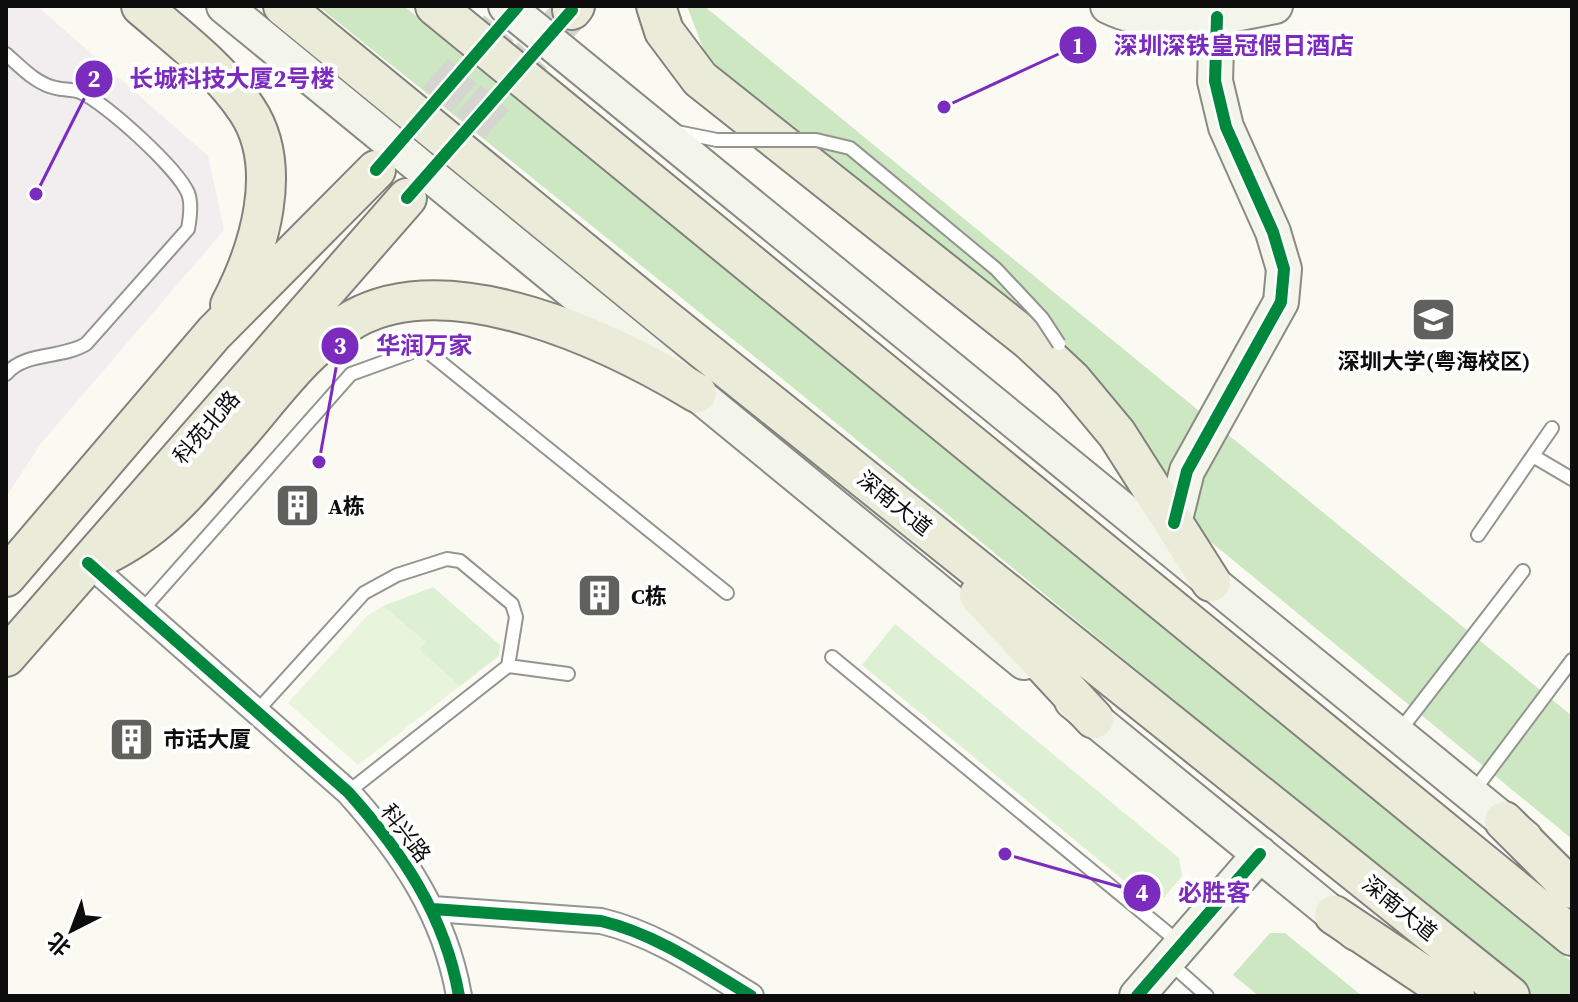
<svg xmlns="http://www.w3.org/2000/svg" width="1578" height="1002" font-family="'Source Serif 4','Noto Sans SC',serif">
  <rect width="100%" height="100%" fill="#fafaf2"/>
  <path fill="#f2edee" d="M6,6H37L208,156L224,230L42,442L6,497Z"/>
  <path fill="#ddf0d3" d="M433,587L500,645L499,656L460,686L419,650L425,642L383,606Z
    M895,624L1179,858L1182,876L1156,907L862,665Z"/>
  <path fill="#cce7c1" d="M318,6H404L1572,962V996H1534L785,381Z
    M687,6H704L1572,716V839L1177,514L1089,394L729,80L704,51Z
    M1270,933H1285L1362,996H1259L1233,975Z"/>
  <path fill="#e8f4dc" d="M383,606L426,642L419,650L460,686L358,765L288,703L368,615Z"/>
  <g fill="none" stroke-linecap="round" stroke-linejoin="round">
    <path stroke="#d6d6d0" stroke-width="38" stroke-dasharray="38 19" stroke-linecap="butt" d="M400,143L518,6
      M432,169L569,14"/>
    <defs>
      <path id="lane" d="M6,54C21,67 36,84 56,88C64,90 73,89 80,92C106,103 177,168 188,193C192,203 190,218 188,229L86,344C61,359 26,351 6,374
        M677,132L717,140
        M1533,456L1572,479
        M1478,535L1552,428
        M143,609L351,374L423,348L727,593
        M832,657L1181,944
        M257,711L364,593L397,575L447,559L460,561L512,604L516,617L508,666
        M1398,733L1523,571
        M348,792L508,666L568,674
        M1473,792L1572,660
        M1170,963L1207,996"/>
      <path id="street" d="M88,563L348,792C402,852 445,915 459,996
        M433,909L601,921C656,934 703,967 751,996"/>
      <path id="secondary" d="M224,6L1024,662
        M506,6L1525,838
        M1108,6C1163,33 1217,17 1275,6
        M1174,523L1187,471L1281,302L1284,269L1273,232L1226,127L1215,81L1217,17
        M1072,701L1356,933
        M1137,996L1260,854"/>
      <path id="primary" d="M141,6C178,38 219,68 247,110C285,167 259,250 230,305
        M283,6L665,319L1510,996
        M435,6L1572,936
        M656,6L664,31L700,79L1029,340L1072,380L1117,434L1211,582
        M572,10L575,6
        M88,563C157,533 182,498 230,444C268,402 305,346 354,319C452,265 611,341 697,393
        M6,577L214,333L376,170
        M979,595L1094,719
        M6,657L407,198
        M1504,821L1572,889
        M1334,915L1455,996"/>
    </defs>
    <use href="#lane" stroke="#949490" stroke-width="16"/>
    <use href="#street" stroke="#949490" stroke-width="28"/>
    <use href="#secondary" stroke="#8a8a87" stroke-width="38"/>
    <use href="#primary" stroke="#81817d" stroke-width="42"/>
    <use href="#lane" stroke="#fefefd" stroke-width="12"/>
    <use href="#street" stroke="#fefefd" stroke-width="24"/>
    <use href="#secondary" stroke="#f3f4ea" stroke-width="34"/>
    <use href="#primary" stroke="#ebebd9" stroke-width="38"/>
    <defs>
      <path id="lane-bridge" d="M717,140H816L850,148L996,269L1042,318L1059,344"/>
    </defs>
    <use href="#lane-bridge" stroke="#949490" stroke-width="16" stroke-linecap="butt"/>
    <use href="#lane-bridge" stroke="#fefefd" stroke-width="12"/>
    <defs>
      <path id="cycleway" d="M376,170L518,6
        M407,198L572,10
        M1174,523L1187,471L1281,302L1284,269L1273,232L1226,127L1215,81L1217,17
        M88,563L348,792C402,852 445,915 459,996
        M433,909L601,921C656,934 703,967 751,996
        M1137,996L1260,854"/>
    </defs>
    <use href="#cycleway" stroke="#fff" stroke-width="17"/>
    <use href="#cycleway" stroke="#00873e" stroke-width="12"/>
  </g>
  <defs>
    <symbol id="university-square" viewBox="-11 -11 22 22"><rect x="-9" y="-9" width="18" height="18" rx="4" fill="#60605d" stroke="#fff"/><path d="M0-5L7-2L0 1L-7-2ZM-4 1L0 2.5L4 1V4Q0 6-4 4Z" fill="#fff"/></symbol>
    <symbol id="building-square" viewBox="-11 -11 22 22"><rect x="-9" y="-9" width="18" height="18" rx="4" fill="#60605d" stroke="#fff"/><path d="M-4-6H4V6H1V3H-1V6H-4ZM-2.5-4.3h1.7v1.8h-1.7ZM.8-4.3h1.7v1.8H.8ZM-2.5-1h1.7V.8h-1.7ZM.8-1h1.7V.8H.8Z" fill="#fff"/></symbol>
  </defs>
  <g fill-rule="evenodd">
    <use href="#university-square" x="1408" y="294" width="51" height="51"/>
    <use href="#building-square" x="272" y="480" width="51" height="51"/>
    <use href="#building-square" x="574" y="570" width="51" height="51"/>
    <use href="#building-square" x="106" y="714" width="51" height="51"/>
  </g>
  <g text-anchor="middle" stroke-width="8" stroke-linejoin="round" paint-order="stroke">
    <g font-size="22" font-weight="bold" fill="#0d0d0d" stroke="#fff" text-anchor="start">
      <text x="1434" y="369" text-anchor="middle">深圳大学(粤海校区)</text>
      <text x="328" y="514">A栋</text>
      <text x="631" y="604">C栋</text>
      <text x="163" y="747">市话大厦</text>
    </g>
    <g font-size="22" fill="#0d0d0d" stroke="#fff">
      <text transform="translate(206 427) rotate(-49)" y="8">科苑北路</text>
      <text transform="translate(895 503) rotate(39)" y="8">深南大道</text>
      <text transform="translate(406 833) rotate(53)" y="8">科兴路</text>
      <text transform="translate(1400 908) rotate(39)" y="8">深南大道</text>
    </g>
  </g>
  <path fill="none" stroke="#7b2cbf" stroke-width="3" d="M944 107L1078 45M36 194L94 79M319 462L340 346M1005 854L1142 893"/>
  <g fill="#7b2cbf" stroke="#fff" stroke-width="3">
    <circle cx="944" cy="107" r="8"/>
    <circle cx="36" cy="194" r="8"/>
    <circle cx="319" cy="462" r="8"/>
    <circle cx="1005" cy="854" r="8"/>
    <circle cx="1078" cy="45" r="20"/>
    <circle cx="94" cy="79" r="20"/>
    <circle cx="340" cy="346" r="20"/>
    <circle cx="1142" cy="893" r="20"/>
  </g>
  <g font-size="24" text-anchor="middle" font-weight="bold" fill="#fff">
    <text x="1078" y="54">1</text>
    <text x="94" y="87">2</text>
    <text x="340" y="354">3</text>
    <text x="1142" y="901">4</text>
  </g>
  <g font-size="24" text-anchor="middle" font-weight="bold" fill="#7b2cbf" stroke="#fff" stroke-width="8" stroke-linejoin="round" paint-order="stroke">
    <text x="1234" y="54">深圳深铁皇冠假日酒店</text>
    <text x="232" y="87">长城科技大厦2号楼</text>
    <text x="424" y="354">华润万家</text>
    <text x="1214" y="901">必胜客</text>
  </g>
  <rect width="1578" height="1002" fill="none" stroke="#0d0d0d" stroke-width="16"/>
  <g transform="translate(72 930) rotate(222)" stroke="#ffffff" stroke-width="6" paint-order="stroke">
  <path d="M0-6L14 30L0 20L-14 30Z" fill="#0d0d0d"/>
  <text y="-12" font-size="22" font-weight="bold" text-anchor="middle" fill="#0d0d0d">北</text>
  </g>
</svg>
